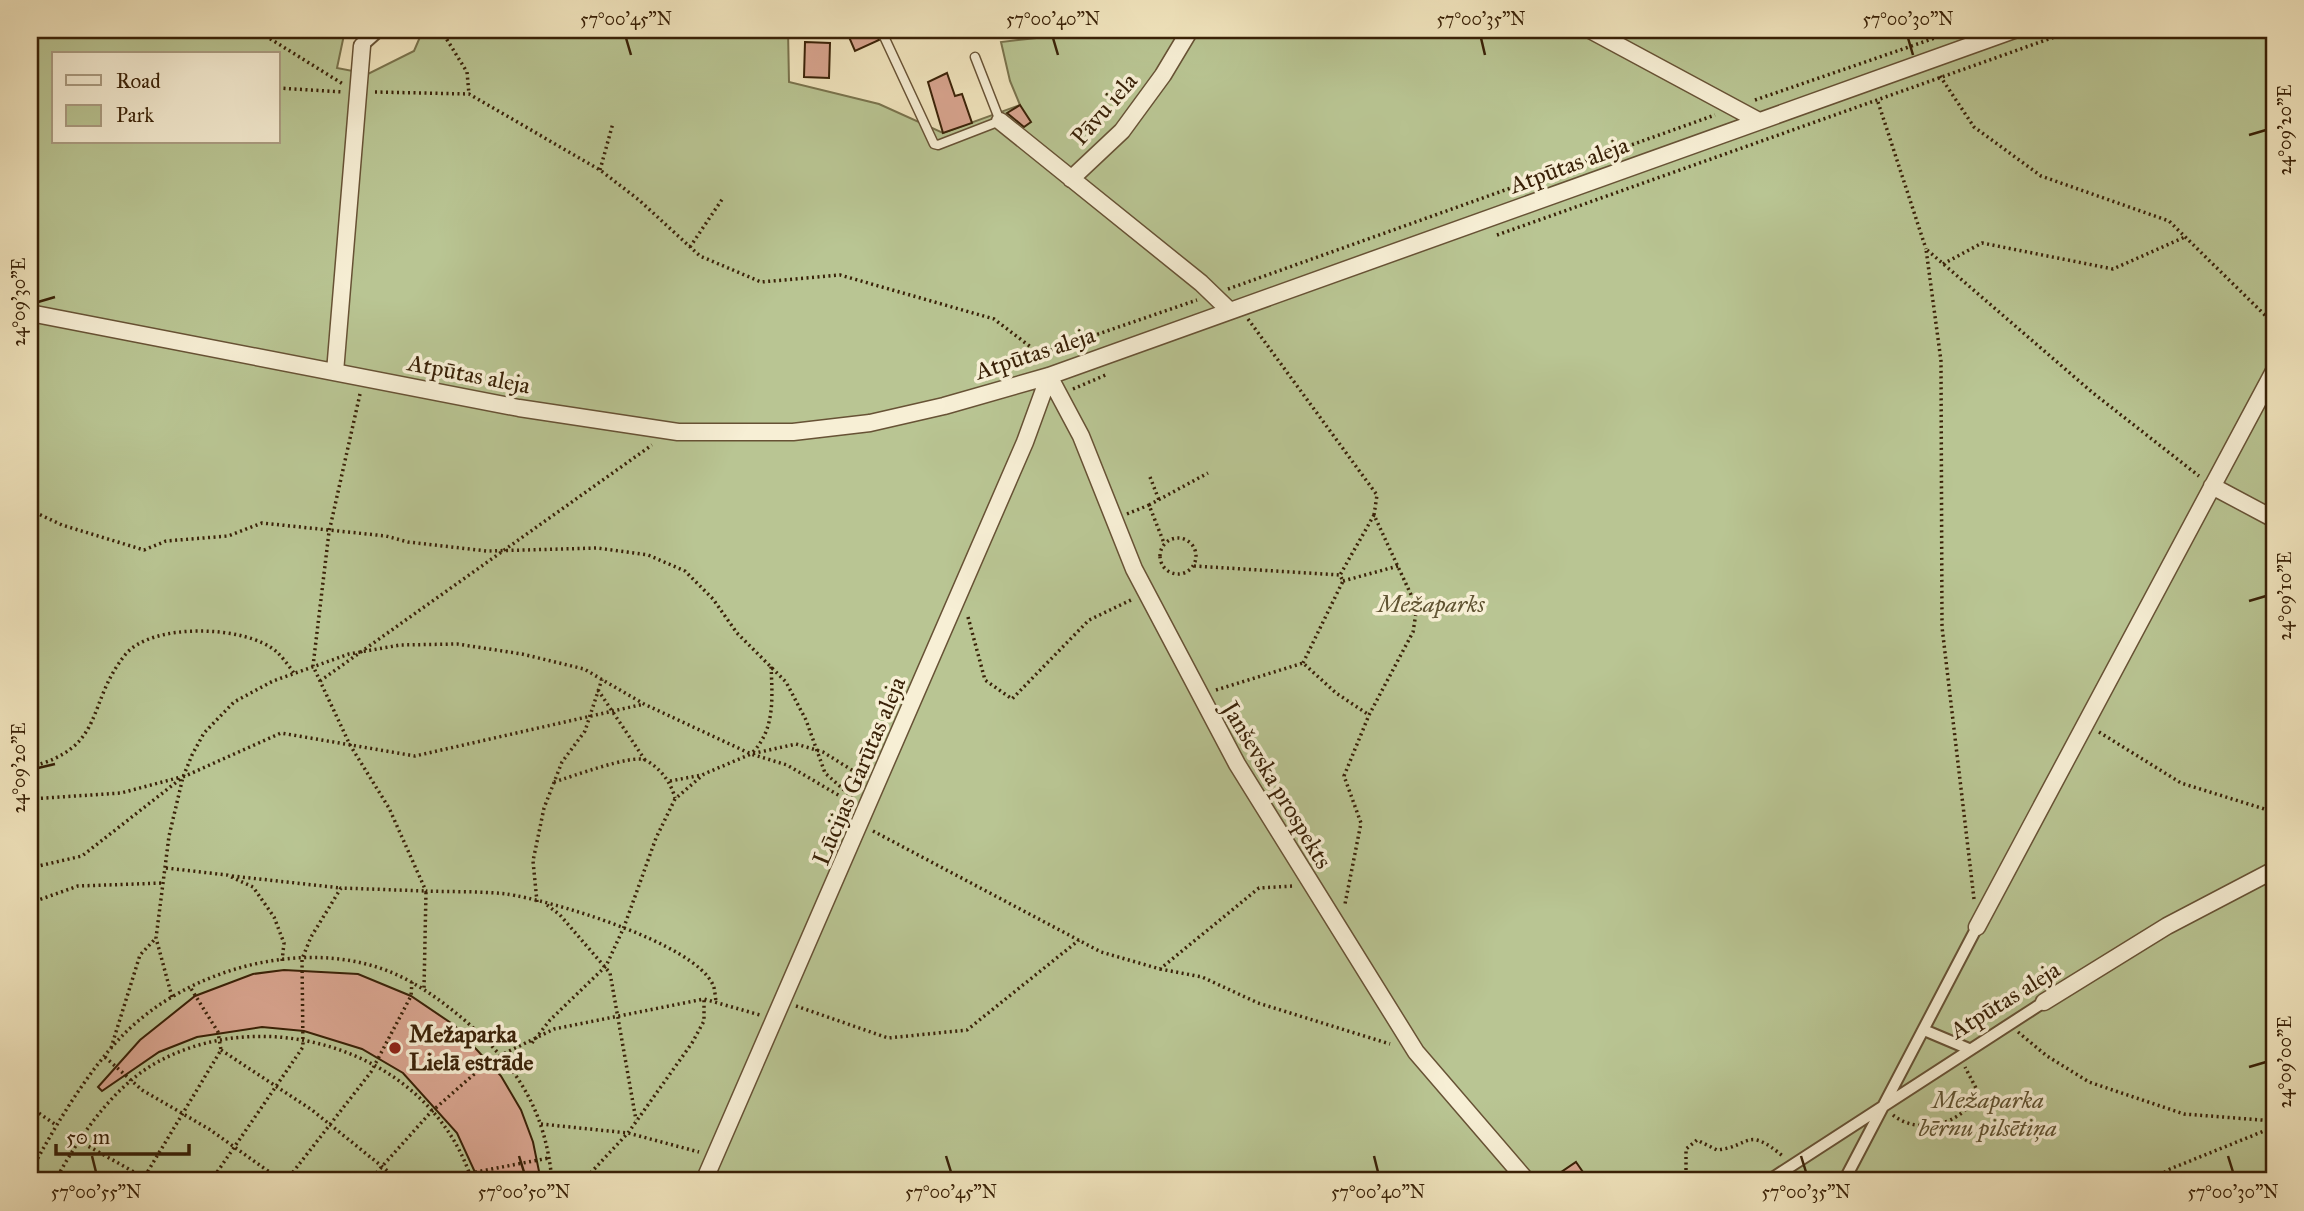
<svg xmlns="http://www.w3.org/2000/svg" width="2304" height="1211" font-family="'IM FELL Great Primer',serif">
  <rect width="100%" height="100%" fill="#f2e6bf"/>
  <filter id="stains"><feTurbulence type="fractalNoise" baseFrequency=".00286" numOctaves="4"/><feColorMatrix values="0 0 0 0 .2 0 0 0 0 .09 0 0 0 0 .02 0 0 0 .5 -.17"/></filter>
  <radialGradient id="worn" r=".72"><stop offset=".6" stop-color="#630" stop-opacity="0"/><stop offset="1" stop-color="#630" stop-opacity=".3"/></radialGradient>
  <path fill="#b9c593" stroke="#79734d" stroke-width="2" fill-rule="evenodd" d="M30,30H345L337,68L368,74L414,51L423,30H788L789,82L879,104L943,133L1020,105L1010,81L1001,42L1036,38L1038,30H2274V1181H30ZM54,54H278V142H54Z"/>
  <path fill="#d9a590" stroke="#392107" stroke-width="2" d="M846,30H875L879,40L855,51Z
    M805,42L830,43L829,78L804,77Z
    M947,73L955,96L962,94L972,123L943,133L928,82Z
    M1020,105L1031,122L1024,127L1007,113Z
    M284,970L358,974L411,996L454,1025L501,1076L521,1110L533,1142L541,1181H479L457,1133L403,1073L362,1049L304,1031L262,1027L197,1037L159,1052L102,1091L98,1087L140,1040L195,996L253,974Z
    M1576,1162L1585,1175L1577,1181H1548Z"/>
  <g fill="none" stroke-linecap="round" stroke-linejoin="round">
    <defs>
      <path id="service" d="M881,30L934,144L938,145L1000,121L975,57
        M825,32L826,30"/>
      <path id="pedestrian" d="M362,46L380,30
        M1924,1030L1969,1049
        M1768,1181L2044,1002
        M1844,1181L1977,927"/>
      <path id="minor" d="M1590,30L1759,121
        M1000,121L1201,283L1229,310
        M1071,179L1122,131L1163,75L1190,30
        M30,313L519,408L678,432H793L870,423L944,406L1049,376L2014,30
        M335,372L362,46
        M1049,376L1081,436L1134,569L1237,764L1416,1052L1527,1181
        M2212,486L2274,519
        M1977,927L2274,371
        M2044,1002L2167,926L2274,870
        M704,1181L1025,442L1049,376"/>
    </defs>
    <use href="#service" stroke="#675235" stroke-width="11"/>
    <use href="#pedestrian" stroke="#675235" stroke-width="14"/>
    <use href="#minor" stroke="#675235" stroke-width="19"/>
    <path stroke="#392107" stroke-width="3.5" stroke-dasharray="2 3.5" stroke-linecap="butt" d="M256,30L343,84
      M441,30L467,72L469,94
      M1940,76L1974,127L2041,176L2169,221L2274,324
      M278,88L343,92
      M375,92L469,94L600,170L639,200L700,256L761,282L840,275L994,319L1040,354
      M1755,100L1958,30
      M1878,102L1926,249
      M600,170L613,123
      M1497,235L2074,30
      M690,247L723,198
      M1943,264L1982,243L2113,269L2185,237
      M1228,289L1715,115
      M1248,319L1377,495L1374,515L1413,599L1416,613L1413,632L1369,715L1344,776L1361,823L1345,904
      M1040,354L1197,300
      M1073,389L1108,374
      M360,394L329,532L313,666L350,745L389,808L426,891C452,892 480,891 506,894C550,900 695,943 713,985C715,989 715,996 716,1001
      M1150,477L1159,500
      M1149,505L1208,473
      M30,510L62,525L144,550L166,541L228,536L262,523L386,536L408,542L487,551L597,548L648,555L685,571L713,599L737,633L786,682L806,720L825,773L852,797
      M1127,514L1149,505L1164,543
      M1160 556a18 18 0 1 1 36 0a18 18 0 1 1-36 0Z
      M1194,566L1340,575
      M1343,581L1398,566
      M968,617L985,680L1012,699L1089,620L1131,600
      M1303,663L1343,581L1340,575L1374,515
      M320,681L652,445
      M598,690L645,760
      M1216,690L1303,663L1336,693L1369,715
      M2099,732L2181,783L2274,812
      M753,752C776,728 772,695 771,664
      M30,767C107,747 85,705 125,655C151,622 247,625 277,652C283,658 289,666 294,673
      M670,781L702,775
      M554,782C571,777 632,754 645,760C661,768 671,783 675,798
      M30,799L121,793L181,777
      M831,812L845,818
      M873,831L1101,952L1160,969L1259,888L1294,886
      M30,868L82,856L183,777L281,733L415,756L644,704
      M166,868L227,875L253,887L274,917L284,943L282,961
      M232,876L341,888
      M1974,899L1942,627L1941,361L1926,249L2093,393L2199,476
      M537,902L533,861L544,808L562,762L585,731L602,679
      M30,903L78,886L164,883
      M547,905L560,915L610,973L636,1120
      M1160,969L1202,977L1258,1003L1390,1044
      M172,997L156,938L169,836L183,777L192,755L204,733L234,702L273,681L349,654L400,645L457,644L522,654L584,669L644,704L751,754L787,765L852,803
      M796,1006L888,1038L967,1030L1079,940
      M2018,1032L2047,1056L2089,1082L2184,1114L2274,1121
      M532,1043L550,1020L606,966L624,927L656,838L675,799L704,774L751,754L796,744L823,752L863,777
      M111,1048L140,955L156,938
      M221,1050L312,1110L400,1181
      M105,1057L142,1090L209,1129L282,1181
      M30,1107L56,1125
      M1893,1115C1919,1137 1969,1123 1977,1090L1965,1067
      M541,1124L628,1133L699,1152
      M79,1141L150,1181
      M30,1173C54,1127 89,1069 125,1033C184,974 285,943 366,964C403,973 433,994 462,1018C522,1069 546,1116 552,1181
      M30,1173L45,1181
      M726,1174L756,1176L773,1181
      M55,1181C78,1139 111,1089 154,1064C267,999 432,1053 472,1181
      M142,1181L221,1050L218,1032L190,987
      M211,1181L303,1047L302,959L311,937L341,888L426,891L424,989
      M286,1181L371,1072L411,996L412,982
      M369,1181L430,1113L489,1061L554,1029L704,999L760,1015
      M461,1181L476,1172L549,1158
      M583,1181L628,1133L692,1043L704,1021V999
      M1686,1181V1149L1697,1140L1717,1150C1753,1146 1745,1125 1784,1157
      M1701,1181L1726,1175L1747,1181
      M2150,1181L2170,1169L2274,1127"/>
    <use href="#service" stroke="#f7efd5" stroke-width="8"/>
    <use href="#pedestrian" stroke="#f7efd5" stroke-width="10"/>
    <use href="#minor" stroke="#f7efd5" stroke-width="16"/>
  </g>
  <path fill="none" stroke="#392107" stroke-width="2.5" d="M626,38L631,55M1053,38L1058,55M1481,38L1485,55M1908,38L1913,55M2249,135L2266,130M38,302L55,297M2249,601L2266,596M38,768L55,764M2249,1067L2266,1062M92,1156L96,1172M519,1156L524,1172M946,1156L951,1172M1374,1156L1378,1172M1801,1156L1806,1172M2228,1156L2233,1172"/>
  <circle fill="#8f2418" stroke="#f7efd5" stroke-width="2.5" cx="395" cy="1048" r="7"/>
  <g text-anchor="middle" stroke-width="7" stroke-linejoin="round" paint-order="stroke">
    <g font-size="24" fill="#392107" stroke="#f7efd5">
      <text transform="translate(1104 109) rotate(-49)" y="8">Pāvu iela</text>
      <text transform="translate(1569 165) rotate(-20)" y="8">Atpūtas aleja</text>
      <text transform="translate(1035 353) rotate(-18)" y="8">Atpūtas aleja</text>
      <text transform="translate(469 374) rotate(11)" y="8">Atpūtas aleja</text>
      <text transform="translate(859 771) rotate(-67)" y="8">Lūcijas Garūtas aleja</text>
      <text transform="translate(1277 785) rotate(59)" y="8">Janševska prospekts</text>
      <text transform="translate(2005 1000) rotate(-32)" y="8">Atpūtas aleja</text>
    </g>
    <g font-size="24" font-style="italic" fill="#5f5231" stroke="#f7efd5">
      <text x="1431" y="612">Mežaparks</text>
      <text x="1988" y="1108">Mežaparka<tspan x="1988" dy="28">bērnu pilsētiņa</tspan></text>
    </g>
    <g font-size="24" font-weight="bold" fill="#392107" stroke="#f7efd5" text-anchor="start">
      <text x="409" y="1042">Mežaparka<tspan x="409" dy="28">Lielā estrāde</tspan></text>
    </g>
  </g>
  <rect width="2304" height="1211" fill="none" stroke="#f2e6bf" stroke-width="77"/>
  <rect x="52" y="52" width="228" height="91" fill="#f7efd5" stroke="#ab9d83" stroke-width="2"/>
  <rect x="66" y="75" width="35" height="10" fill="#f7efd5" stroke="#ab9d83" stroke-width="2"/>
  <text x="116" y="88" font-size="21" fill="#392107">Road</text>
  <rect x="66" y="105" width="35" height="21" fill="#b9c593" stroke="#ab9d83" stroke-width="2"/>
  <text x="116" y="122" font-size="21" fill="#392107">Park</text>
  <path d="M56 1144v10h133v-10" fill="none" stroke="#392107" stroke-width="3.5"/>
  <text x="66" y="1144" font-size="21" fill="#392107" stroke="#f7efd5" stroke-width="5" paint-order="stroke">50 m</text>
  <rect x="38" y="38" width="2228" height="1134" fill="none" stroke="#392107" stroke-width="2.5"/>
  <g font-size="18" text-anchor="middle" fill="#392107">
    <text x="626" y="25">57°00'45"N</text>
    <text x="1053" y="25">57°00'40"N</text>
    <text x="1481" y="25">57°00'35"N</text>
    <text x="1908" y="25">57°00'30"N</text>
    <text transform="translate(2285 130) rotate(-90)" y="6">24°09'20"E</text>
    <text transform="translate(19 302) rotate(-90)" y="6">24°09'30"E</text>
    <text transform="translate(2285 596) rotate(-90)" y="6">24°09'10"E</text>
    <text transform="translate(19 768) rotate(-90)" y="6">24°09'20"E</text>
    <text transform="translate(2285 1062) rotate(-90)" y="6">24°09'00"E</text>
    <text x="96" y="1198">57°00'55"N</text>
    <text x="524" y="1198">57°00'50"N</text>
    <text x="951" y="1198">57°00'45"N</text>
    <text x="1378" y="1198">57°00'40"N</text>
    <text x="1806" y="1198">57°00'35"N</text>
    <text x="2233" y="1198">57°00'30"N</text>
  </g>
  <rect width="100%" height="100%" filter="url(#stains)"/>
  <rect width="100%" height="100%" fill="url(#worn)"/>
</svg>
